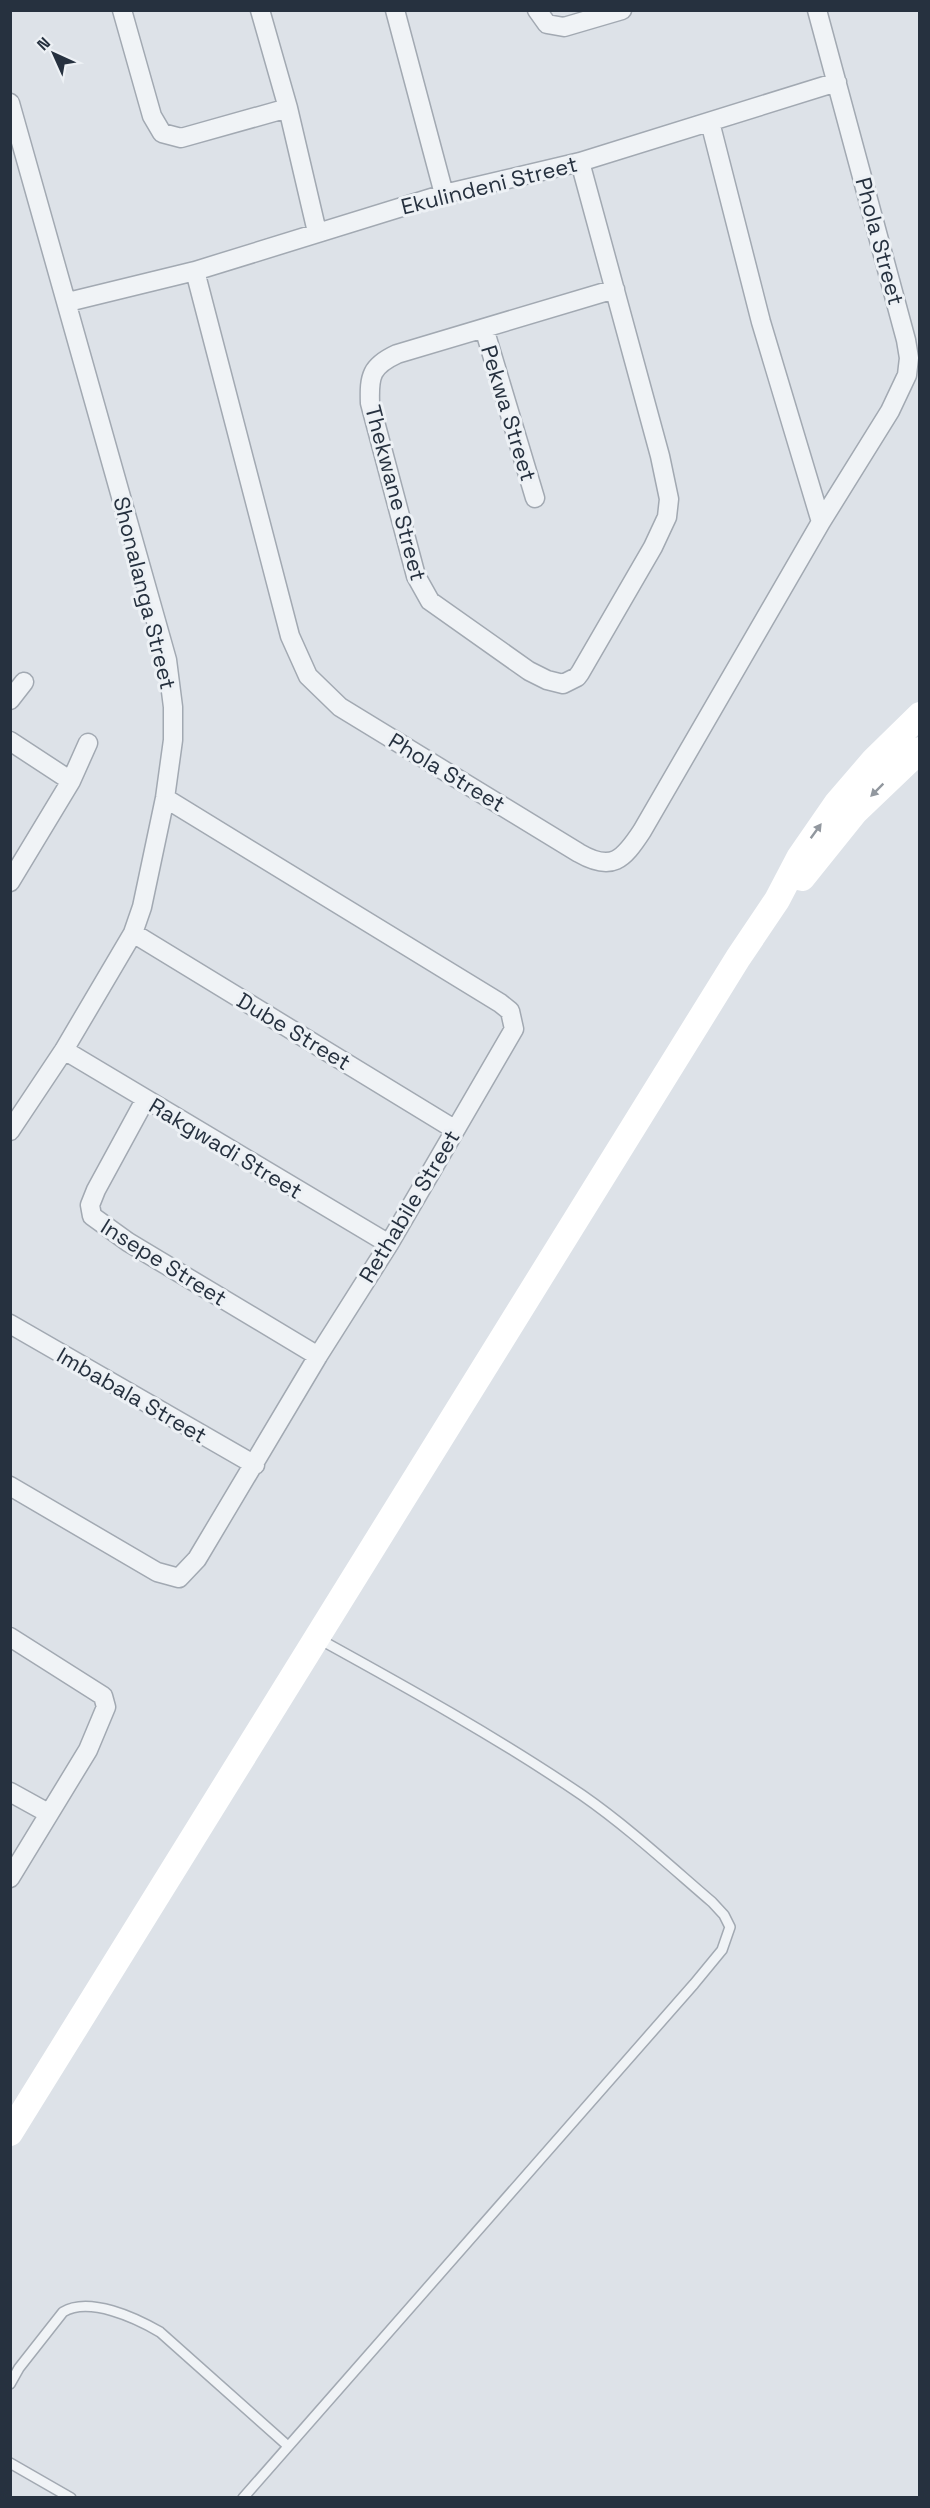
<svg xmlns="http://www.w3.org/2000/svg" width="930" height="2508" font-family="'Space Grotesk',sans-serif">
  <rect width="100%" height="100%" fill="#dde2e8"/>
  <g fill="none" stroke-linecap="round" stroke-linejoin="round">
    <defs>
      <path id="service" d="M10,2384L19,2368L63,2312C89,2296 136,2318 160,2332L288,2446
        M10,2463L71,2498
        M243,2498L694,1984L722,1950L730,1927L724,1915L712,1902C670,1866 628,1827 582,1795C498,1738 408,1688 319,1639"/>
      <path id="minor" d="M122,10L152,116L162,133L181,138L288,108
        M260,10L288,108L317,232
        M395,10L444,194
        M537,10L547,24L564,27L622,10
        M10,103L167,660L173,707V740L165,798L142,907L133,933L64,1050L10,1131
        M710,122L761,322L821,522
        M580,162L660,456L669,499L667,517L653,547L580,673L577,677L563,684L547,680L529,671L430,601L416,576L370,403C369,376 371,366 397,354L615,289
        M195,271L290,636L308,676L340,707L579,853C612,872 623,860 642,831L821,522L890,411L907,375L909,358L906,340L817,10
        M68,302L195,271L444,194L580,162L837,82
        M484,328L535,498
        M10,700L24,682
        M10,741L71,781
        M10,882L71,781L88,743
        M133,933L454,1129
        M64,1050L389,1244
        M145,1100L96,1190L90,1205L92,1216L128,1242L318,1356
        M10,1324L255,1465
        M10,1486L157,1572L179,1578L197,1559L318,1356L389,1244L514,1029L510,1011L500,1003L165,798
        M10,1637L103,1696L106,1707L88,1750L10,1878
        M10,1792L48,1813"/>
    </defs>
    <use href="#service" stroke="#a2a9b2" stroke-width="12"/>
    <use href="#minor" stroke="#a2a9b2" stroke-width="21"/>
    <use href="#service" stroke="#f0f3f6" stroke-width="9"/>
    <use href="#minor" stroke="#f0f3f6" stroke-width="18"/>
    <path stroke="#fff" stroke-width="26" d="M802,878L855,812L920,750
      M10,2133L738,958L777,900L799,858L837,803L874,760L920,715"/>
  </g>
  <defs><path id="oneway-solid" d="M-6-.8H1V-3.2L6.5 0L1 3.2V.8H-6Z" transform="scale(1.5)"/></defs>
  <g fill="#92989f">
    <use href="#oneway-solid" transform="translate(877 790) rotate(135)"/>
    <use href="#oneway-solid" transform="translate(816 831) rotate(-54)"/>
  </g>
  <g text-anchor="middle" stroke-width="6" stroke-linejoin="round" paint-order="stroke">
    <g font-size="22" fill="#26313f" stroke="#edf1f5">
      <text transform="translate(489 185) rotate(-14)" y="8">Ekulindeni Street</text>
      <text transform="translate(880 241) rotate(75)" y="8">Phola Street</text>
      <text transform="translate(509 413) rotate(73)" y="8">Pekwa Street</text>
      <text transform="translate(396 493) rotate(75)" y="8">Thekwane Street</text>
      <text transform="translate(145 593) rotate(76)" y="8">Shonalanga Street</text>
      <text transform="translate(447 772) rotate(31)" y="8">Phola Street</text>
      <text transform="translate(294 1031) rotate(31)" y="8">Dube Street</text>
      <text transform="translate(226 1148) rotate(31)" y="8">Rakgwadi Street</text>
      <text transform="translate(409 1206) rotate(-59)" y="8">Rethabile Street</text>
      <text transform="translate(164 1262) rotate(32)" y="8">Insepe Street</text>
      <text transform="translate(132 1395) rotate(30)" y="8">Imbabala Street</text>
    </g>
  </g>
  <rect width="930" height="2508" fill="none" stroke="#26313f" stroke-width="24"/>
  <g transform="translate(54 54) rotate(315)" stroke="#edf1f5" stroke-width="4.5" paint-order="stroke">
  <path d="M0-4.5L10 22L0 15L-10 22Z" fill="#26313f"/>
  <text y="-9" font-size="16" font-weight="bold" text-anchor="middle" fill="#26313f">N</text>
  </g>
</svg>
